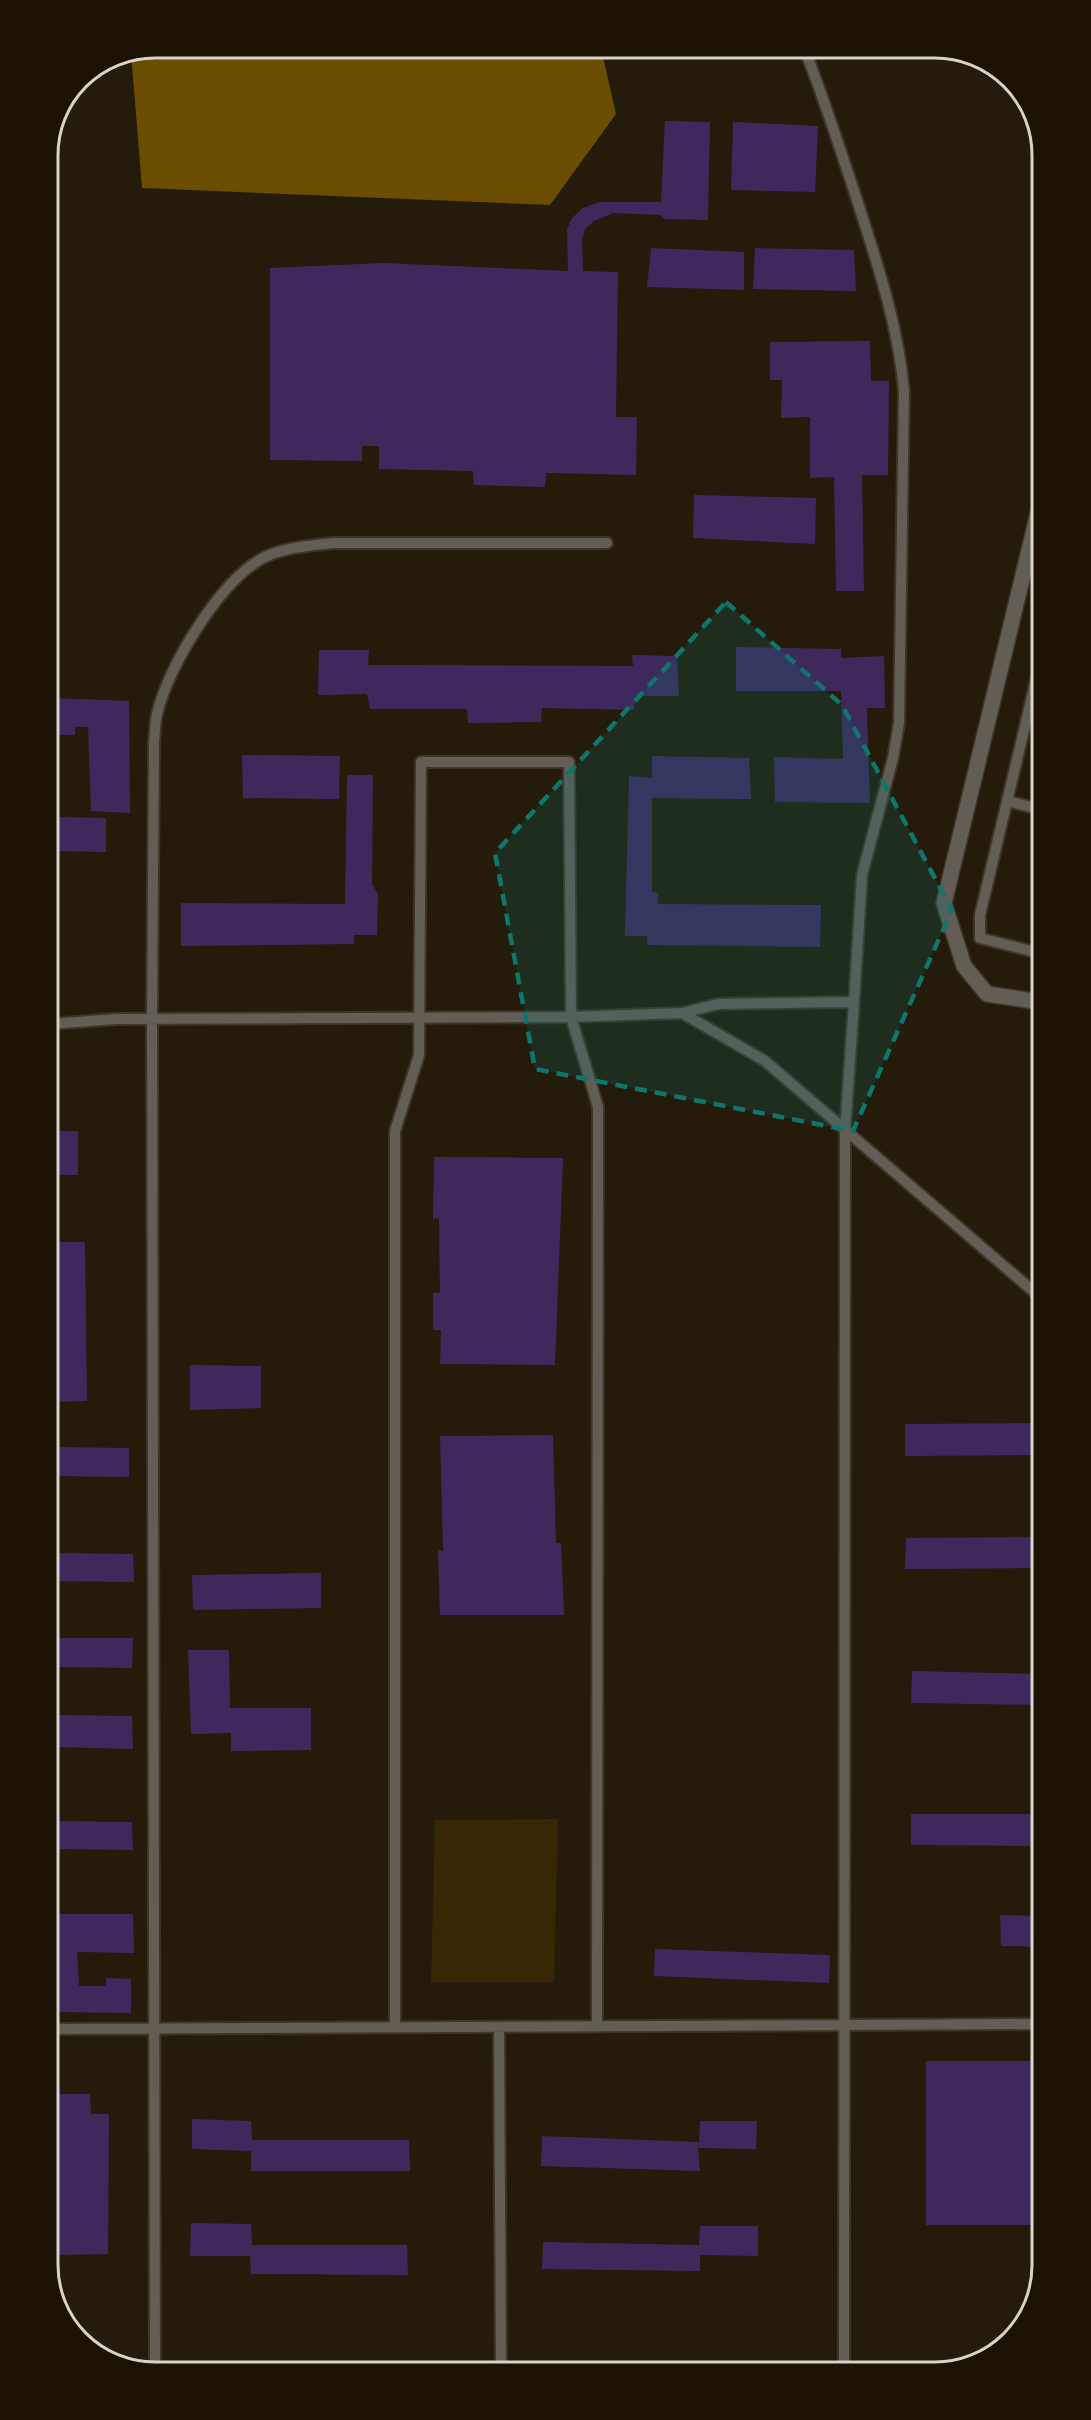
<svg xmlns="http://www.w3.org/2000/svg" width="1091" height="2420" font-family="'DM Sans',sans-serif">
  <rect width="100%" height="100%" fill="#241b0a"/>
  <path fill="#372704" d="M558,1819L554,1982H431L435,1820Z"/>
  <path fill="#6b4d01" d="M156,48H601L616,114L550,205L142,188L131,53Z"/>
  <path fill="#3e295d" d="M641,48H683L684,55L643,59Z
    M665,121L710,122L708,220L665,219L660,215L613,213L594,221L585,229L582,240L583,271L618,272L616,417H637L636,475L546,473L545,487L474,485L473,471L379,469V446H362V461L270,460V268L383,263L568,271L567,229L572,218L583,208L600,202H661Z
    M733,122L818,126L815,192L731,190Z
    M651,248L744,252V290L647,287Z
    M755,248L854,250L856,291L753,289Z
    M870,341L871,381H889L888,475H862L864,591H836L834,477L810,478V417L781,418L782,380H770V342Z
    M694,495L816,498L815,544L693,538Z
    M736,647L841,649V658L884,656L885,708H867L870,803L775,802L774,757L843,759L841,691H736Z
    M319,650H369L368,665L633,666L632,655L677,656L679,696H635L634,710L542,708L541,722L468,723L467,709H370L367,694L318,695Z
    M52,698L129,701L130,813L91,811L88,727H75V735H52Z
    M242,755L340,756L339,799L243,798Z
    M652,756L749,758L751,799L652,798V892L658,893V904L821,905L820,947L647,945V936H625L629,776L652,778Z
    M347,775H373L372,884L378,894L377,935H354V944L181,946V903L345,904Z
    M55,817L106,818V852L54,851Z
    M51,1131H78V1175H51Z
    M434,1157L563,1158L555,1365L440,1364L441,1330H433V1293H440L439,1218L433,1219Z
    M51,1242H85L87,1401L51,1402Z
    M190,1365L261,1366V1408L190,1410Z
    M1041,1423V1455L905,1456V1424Z
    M553,1435L556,1543H561L564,1615H440L438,1550L443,1551L440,1436Z
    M52,1447L129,1448V1477L52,1476Z
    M1041,1537V1568L905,1569L906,1538Z
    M52,1553L133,1554L134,1582L52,1581Z
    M321,1573V1608L193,1610L192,1575Z
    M52,1638H133L132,1668L52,1667Z
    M188,1650H229L230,1708H311V1750L231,1751V1733L191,1734Z
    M912,1671L1041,1674V1705L911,1703Z
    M52,1715L132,1716L133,1749L52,1747Z
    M911,1814H1042V1846L911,1845Z
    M53,1821L132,1822L133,1850L53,1849Z
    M53,1914H133L134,1953L77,1952L79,1986H106V1978L131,1979V2013L53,2012Z
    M1000,1915L1042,1916V1947L1001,1946Z
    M655,1949L830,1955L829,1983L654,1976Z
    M926,2061H1042L1043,2225H926Z
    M53,2094H90L91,2114H109L108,2254L54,2255Z
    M192,2119L251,2121L252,2140H409L410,2171H251V2151L192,2149Z
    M700,2121H757L756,2149L698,2148L700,2171L541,2166L542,2136L699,2142Z
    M191,2223L251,2224L252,2245H407L408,2275L251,2274L250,2256H190Z
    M700,2226H758V2256L700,2255V2271L542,2269L543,2242L699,2245Z"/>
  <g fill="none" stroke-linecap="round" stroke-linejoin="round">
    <defs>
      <path id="service" d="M1039,667L980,915V938L1039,953
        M1007,801L1039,809
        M682,1013L718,1004L854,1002L862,875L893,758L899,723L904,391C898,324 877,263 857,200C840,149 824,98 804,48
        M51,1024L116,1019L571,1017L682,1013L765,1061L1040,1297
        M395,2027V1131L419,1055L421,762H569L571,1017L598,1107L597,2025
        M499,2028L501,2369
        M53,2029L1042,2024
        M844,2367L845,1131L854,1002
        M155,2372L152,1019L154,742C155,733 155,723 157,714C168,667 218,584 261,559C284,547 309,546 333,543H607"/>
      <path id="minor" d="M1038,513L944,903L964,966L987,994L1040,1002"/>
    </defs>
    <use href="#service" stroke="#3d3525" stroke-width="14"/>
    <use href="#minor" stroke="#3d3525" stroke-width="18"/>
    <use href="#service" stroke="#625d55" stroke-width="10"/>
    <use href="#minor" stroke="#625d55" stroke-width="15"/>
  </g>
  <path fill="#0f766e" fill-opacity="0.2" stroke="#0f766e" stroke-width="4.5" stroke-dasharray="12 8" stroke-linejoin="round" d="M726,602L842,705L952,910L853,1131L535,1069L495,853Z"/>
  <path d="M0 0H1091V2420H0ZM155 58H935A97 97 0 0 1 1032 155V2265A97 97 0 0 1 935 2362H155A97 97 0 0 1 58 2265V155A97 97 0 0 1 155 58Z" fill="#1b1203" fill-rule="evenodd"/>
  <path fill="none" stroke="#d8d3c8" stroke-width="3" d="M155 58H935A97 97 0 0 1 1032 155V2265A97 97 0 0 1 935 2362H155A97 97 0 0 1 58 2265V155A97 97 0 0 1 155 58Z"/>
</svg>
